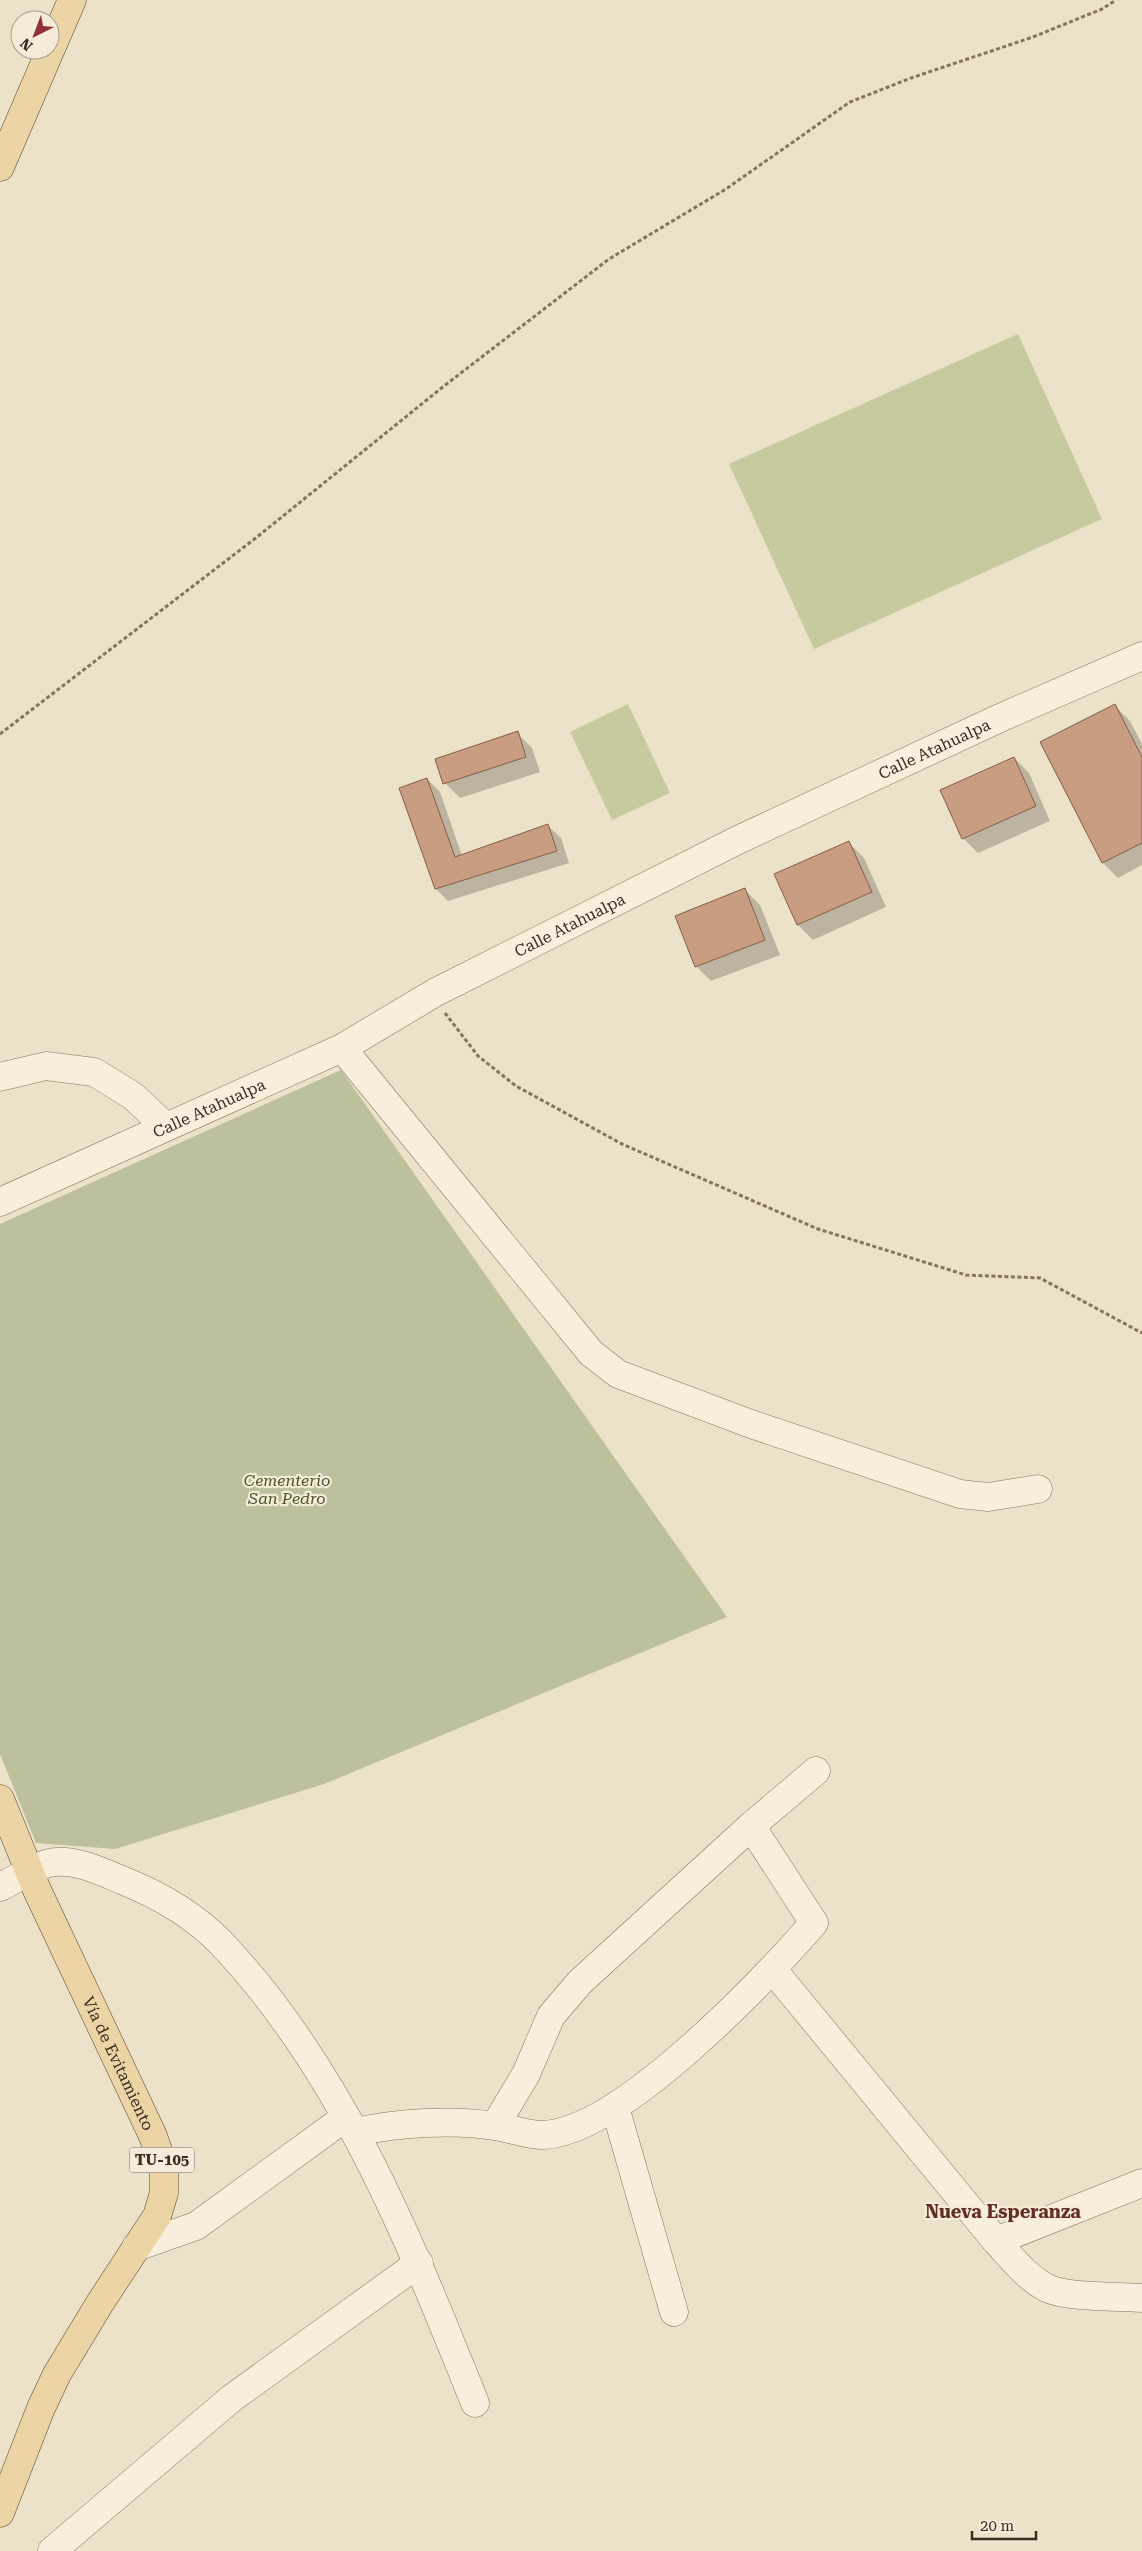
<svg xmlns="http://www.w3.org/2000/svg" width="1142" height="2551" font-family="'Roboto Serif',serif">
  <rect width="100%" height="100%" fill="#ece1c9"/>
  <path fill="#c6ca9e" d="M1018,334L1102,519L814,649L729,464Z
    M628,704L670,793L612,820L570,732Z"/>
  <path fill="#bcc09c" d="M341,1070L727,1617L324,1784L115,1849L36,1843L0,1754V1224Z"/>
  <path fill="#0003" d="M1115,706L1130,721L1142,744V865L1118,878L1103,863L1042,742Z
    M517,733L532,748L540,772L460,798L445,783Z
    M1014,758L1029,773L1050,821L978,853L963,838Z
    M427,779L440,792L462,856L548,826L561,838L569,863L448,901L436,889Z
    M849,843L864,858L886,907L813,940L798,925Z
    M745,890L760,905L780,955L711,981L696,966Z"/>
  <path fill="#c89d82" stroke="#855d46" d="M1115,704L1142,757V843L1102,863L1040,742Z
    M518,731L526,757L443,784L435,759Z
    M1014,757L1036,806L962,839L940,790Z
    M427,778L455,857L548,824L557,851L435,889L399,788Z
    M849,841L872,892L797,925L774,874Z
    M745,888L765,940L695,967L675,916Z"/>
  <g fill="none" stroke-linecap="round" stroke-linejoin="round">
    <defs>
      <g id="minor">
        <path d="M342,1048L591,1353L618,1374L751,1424L960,1494L988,1497L1038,1489"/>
        <path d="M0,1077L46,1066L94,1072L133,1096L166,1127"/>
        <path id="s1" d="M0,1202L342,1048L436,992L740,839L1000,718L1142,656"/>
        <path d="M0,1887C15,1880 33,1867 49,1863C72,1857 103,1872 124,1881C159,1895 195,1916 222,1944C343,2072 410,2241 475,2403"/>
        <path d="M773,1970L996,2241C1011,2257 1027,2278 1047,2288C1067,2298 1118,2296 1142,2298"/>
        <path d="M615,2107L674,2312"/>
        <path d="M495,2126L526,2074L551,2016L580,1982L751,1826L816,1771"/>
        <path d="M356,2132C397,2123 453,2119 495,2126C511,2128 526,2135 543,2135C621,2132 763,1981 814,1923L751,1826"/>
        <path d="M996,2241L1142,2183"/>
        <path d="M136,2247L196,2226L346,2117"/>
        <path d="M52,2551L232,2398L419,2263"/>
      </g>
      <g id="major">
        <path d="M0,167L72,0"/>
        <path id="s2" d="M0,1799L37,1890L153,2136L164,2168V2193L157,2216L100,2303L57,2374L41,2408L0,2513"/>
      </g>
    </defs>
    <use href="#minor" stroke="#88735f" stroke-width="29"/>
    <use href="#major" stroke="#564232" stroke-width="29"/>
    <path stroke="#88735f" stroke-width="3" stroke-dasharray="4 2.5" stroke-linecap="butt" d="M0,734L257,537L444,386L609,259L726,189L850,102L911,78L1033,37L1102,9L1116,0
      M445,1013L478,1056L516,1086L622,1144L818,1229L966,1275L1040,1278L1142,1333"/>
    <use href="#minor" stroke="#f7eedc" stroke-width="28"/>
    <use href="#major" stroke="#ecd4a4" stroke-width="28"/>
  </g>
  <g text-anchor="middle" stroke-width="4.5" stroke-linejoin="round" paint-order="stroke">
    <rect fill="#f4ebd9" stroke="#716558" stroke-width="1" x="129.5" y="2147.5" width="65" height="25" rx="4"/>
    <g font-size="15" font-weight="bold" fill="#392c21">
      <text x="162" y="2165">TU-105</text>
    </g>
    <g font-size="16" fill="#392c21" stroke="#f4ebd9">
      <text dy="6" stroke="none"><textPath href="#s1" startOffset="1039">Calle Atahualpa</textPath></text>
      <text dy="6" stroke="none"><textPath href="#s1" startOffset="634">Calle Atahualpa</textPath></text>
      <text dy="6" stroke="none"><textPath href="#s1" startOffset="229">Calle Atahualpa</textPath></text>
      <text dy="6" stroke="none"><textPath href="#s2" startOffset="290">Vía de Evitamiento</textPath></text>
    </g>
    <g font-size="16" font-style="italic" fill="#4b5429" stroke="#f4ebd9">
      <text x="287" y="1486">Cementerio<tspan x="287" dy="18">San Pedro</tspan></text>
    </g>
    <g font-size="18" font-weight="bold" fill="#632f23" stroke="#f4ebd9">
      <text x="1003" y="2218">Nueva Esperanza</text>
    </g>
  </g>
  <g transform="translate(35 35) rotate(222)"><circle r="24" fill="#f4ebd9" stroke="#a99f8f"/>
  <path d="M0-4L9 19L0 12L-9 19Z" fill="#933236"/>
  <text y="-8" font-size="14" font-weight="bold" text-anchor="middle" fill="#392c21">N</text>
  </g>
  <path d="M972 2531v8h64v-8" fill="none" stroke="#392c21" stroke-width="2.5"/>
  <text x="980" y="2531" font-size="15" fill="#392c21" stroke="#f4ebd9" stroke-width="4" paint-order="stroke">20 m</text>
</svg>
